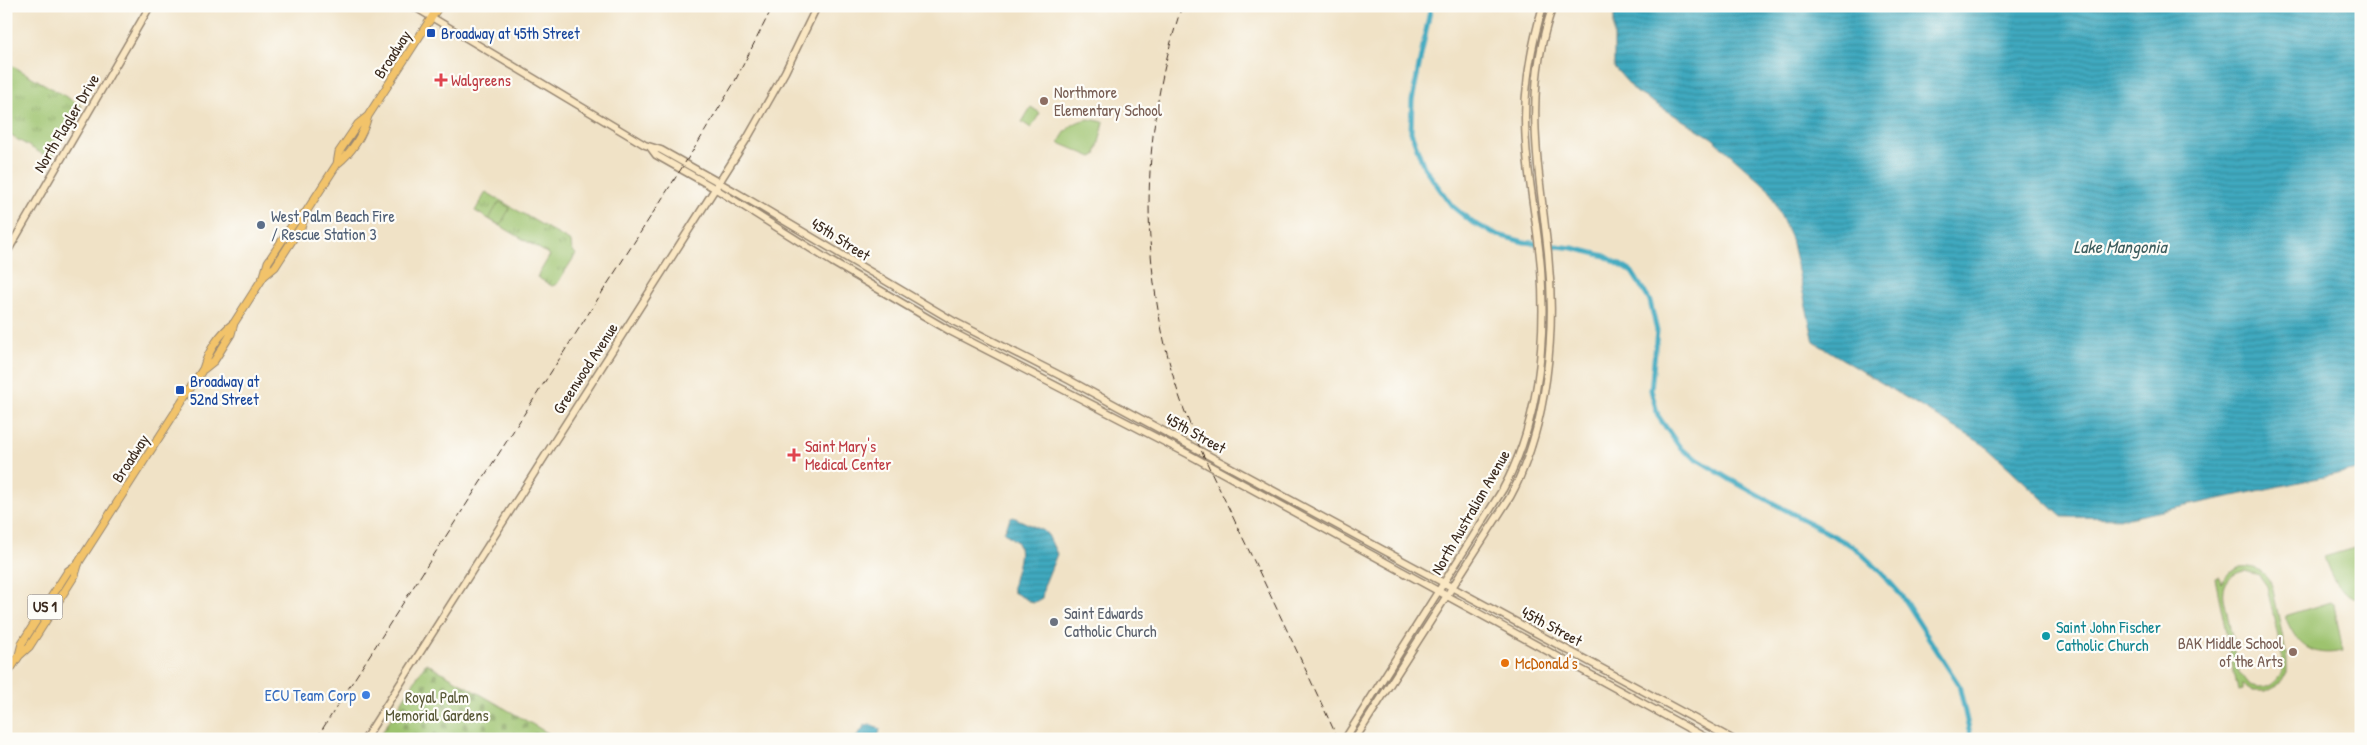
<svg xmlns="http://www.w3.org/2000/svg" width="2367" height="745" font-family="'Patrick Hand',sans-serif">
  <defs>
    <pattern id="cemetery-stones" width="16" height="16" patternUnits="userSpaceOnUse" patternTransform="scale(1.25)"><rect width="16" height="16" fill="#9dc36e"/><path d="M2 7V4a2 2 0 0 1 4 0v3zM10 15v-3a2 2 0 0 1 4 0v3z" fill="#819f5a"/></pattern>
    <pattern id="park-tufts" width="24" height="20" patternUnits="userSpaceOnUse" patternTransform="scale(1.25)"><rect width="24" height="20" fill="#9dc36e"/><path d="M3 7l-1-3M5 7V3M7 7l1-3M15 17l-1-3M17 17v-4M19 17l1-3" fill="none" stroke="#819f5a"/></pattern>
    <pattern id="water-rules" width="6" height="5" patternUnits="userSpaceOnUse" patternTransform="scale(1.25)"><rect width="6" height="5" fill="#3fa9bf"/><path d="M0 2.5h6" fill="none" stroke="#368a9b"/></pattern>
  </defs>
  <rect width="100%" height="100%" fill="#fdfcf7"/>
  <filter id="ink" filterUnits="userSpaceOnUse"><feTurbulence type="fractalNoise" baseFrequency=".02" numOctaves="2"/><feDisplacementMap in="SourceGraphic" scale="10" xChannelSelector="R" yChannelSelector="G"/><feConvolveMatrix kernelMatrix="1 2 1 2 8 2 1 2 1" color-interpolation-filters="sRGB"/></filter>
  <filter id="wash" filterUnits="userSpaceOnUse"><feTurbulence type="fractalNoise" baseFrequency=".0096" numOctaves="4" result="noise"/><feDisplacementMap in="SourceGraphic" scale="20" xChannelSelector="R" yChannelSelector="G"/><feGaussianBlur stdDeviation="1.12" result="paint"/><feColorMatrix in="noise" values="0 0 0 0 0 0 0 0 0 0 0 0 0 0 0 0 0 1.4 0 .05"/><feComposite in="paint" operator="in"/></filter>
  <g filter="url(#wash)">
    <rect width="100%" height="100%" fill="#f0e2c6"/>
    <path fill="url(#cemetery-stones)" stroke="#6c7646" d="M426,663L558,739H378Z"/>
    <path fill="url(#park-tufts)" stroke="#6c7646" d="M6,62L82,106L51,159L6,133Z
      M486,192L571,242L572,250L576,254L557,284L552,286L537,277L550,255L475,211Z"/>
    <path fill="#9dc36e" stroke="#6c7646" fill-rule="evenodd" d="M1031,107L1040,113L1031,128L1022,122Z
      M1089,119L1104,122L1096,155L1092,157L1059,143C1065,129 1074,121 1089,119Z
      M499,202L510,208L500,225L489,219Z
      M2361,546V601C2337,589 2333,582 2324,557Z
      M2240,567C2256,565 2268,573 2273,589L2287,659V672L2281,683L2266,691H2253L2242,684V690L2238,691L2215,578L2219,577L2221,583L2229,573ZM2245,571L2259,575L2267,586L2283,660C2285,681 2266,693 2248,684L2239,672L2224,598C2222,584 2230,573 2245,571Z
      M2330,602L2334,605L2343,651C2311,658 2296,645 2285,616Z"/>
    <path fill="url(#water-rules)" stroke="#3d6a6e" d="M1614,6H2361V469L2129,518L2062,517L1984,445L1814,342L1791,239L1769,189L1712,138L1636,92L1614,67Z
      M1013,517L1044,531L1048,535L1057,554L1044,586L1042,598L1033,603L1013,592C1011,578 1025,556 1017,543C1014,539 1008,536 1004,532L1010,519Z
      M870,724L880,729L878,739H855L865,725Z"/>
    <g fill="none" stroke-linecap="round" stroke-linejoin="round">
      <path stroke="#3fa9bf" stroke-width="5" d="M1431,6L1412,101L1411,132L1424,167L1452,206L1473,223L1498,235L1524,242L1573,248L1605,256L1632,272L1650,301L1657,331L1651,390L1658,416L1681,449L1729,479L1854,547L1878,569L1901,595L1959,685L1971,739"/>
    </g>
  </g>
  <g filter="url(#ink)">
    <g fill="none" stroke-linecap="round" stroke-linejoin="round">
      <defs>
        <path id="secondary" d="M413,6L645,145L661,150L734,191L955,322L1069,380L1732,739
          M650,147L656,155L716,189L832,262L950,331L1188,454L1708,739
          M6,254L150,6
          M365,739L748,137L785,72L817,6
          M1345,739L1503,489C1539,423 1546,342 1541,268C1537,218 1525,168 1525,118C1525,79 1532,43 1543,6
          M1355,739L1510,497C1548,427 1556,332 1548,253C1539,167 1522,91 1553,6"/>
        <path id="primary" d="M337,164C352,152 363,134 368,116L439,6
          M264,276L275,267L302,225L306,212L337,164L339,152L358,124L368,116
          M204,369L214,361L231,334L234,323L264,276L268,262L295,221L306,212
          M19,655L22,643L68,571L79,563
          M6,676L19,656L29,647L75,575L79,562L203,369C208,352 219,334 234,323"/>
      </defs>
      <use href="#secondary" stroke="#968672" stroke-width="9"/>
      <use href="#primary" stroke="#968672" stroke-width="9"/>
      <use href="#secondary" stroke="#fae7c3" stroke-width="6"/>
      <use href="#primary" stroke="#f2c36a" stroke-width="7"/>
      <path stroke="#3b2a1e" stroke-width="1" stroke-dasharray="8 4" stroke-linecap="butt" d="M1182,6C1140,130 1138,263 1177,389C1192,437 1217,482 1238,528C1272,598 1305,668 1338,739
        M316,739L699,141L734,83L773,6"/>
    </g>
  </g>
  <g fill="#1a4fb4" stroke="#fdfcf7" stroke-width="2">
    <rect x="426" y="28" width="10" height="10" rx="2.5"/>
    <rect x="175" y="385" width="10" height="10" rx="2.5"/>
  </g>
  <g fill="#e0444e" stroke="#fdfcf7" stroke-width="2">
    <path d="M438.5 72.5h5v5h5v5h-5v5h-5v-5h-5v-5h5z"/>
    <path d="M791.5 447.5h5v5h5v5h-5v5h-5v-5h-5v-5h5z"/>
  </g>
  <g fill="#8d6e63" stroke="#fdfcf7" stroke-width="2">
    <circle cx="1044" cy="101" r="5"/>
    <circle cx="2293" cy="652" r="5"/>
  </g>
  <circle fill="#5c6f8a" stroke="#fdfcf7" stroke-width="2" cx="261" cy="225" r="5"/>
  <circle fill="#6b7280" stroke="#fdfcf7" stroke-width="2" cx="1054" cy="622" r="5"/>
  <circle fill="#0f9aa8" stroke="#fdfcf7" stroke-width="2" cx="2046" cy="636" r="5"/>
  <circle fill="#e8710a" stroke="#fdfcf7" stroke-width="2" cx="1505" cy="663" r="5"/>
  <circle fill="#3f7fe0" stroke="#fdfcf7" stroke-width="2" cx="366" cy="695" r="5"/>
  <g text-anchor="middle" stroke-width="4.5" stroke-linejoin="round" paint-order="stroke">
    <rect fill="#fdfcf7" stroke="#75695f" stroke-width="1" x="27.5" y="594.5" width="35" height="25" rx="4"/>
    <g font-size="15" font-weight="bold" fill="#3b2a1e">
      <text x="45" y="612">US 1</text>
    </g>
    <g font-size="16" fill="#164399" stroke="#fdfcf7" text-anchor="start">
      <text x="441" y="39">Broadway at 45th Street</text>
      <text x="190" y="387">Broadway at<tspan x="190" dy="18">52nd Street</tspan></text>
    </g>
    <g font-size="16" fill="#3b2a1e" stroke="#fdfcf7">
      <text transform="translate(392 54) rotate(-57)" y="6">Broadway</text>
      <text transform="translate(66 123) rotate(-59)" y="6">North Flagler Drive</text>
      <text transform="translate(841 239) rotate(32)" y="6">45th Street</text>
      <text transform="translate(585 368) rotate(-57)" y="6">Greenwood Avenue</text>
      <text transform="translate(1196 433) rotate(29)" y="6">45th Street</text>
      <text transform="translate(130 458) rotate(-57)" y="6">Broadway</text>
      <text transform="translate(1470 512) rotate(-60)" y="6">North Australian Avenue</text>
      <text transform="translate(1552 626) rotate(28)" y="6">45th Street</text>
    </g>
    <g font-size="16" fill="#be3a42" stroke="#fdfcf7" text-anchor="start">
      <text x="451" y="86">Walgreens</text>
      <text x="805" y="452">Saint Mary's<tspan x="805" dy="18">Medical Center</tspan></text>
    </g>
    <g font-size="16" fill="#785e54" stroke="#fdfcf7" text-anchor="start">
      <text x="1054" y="98">Northmore<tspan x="1054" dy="18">Elementary School</tspan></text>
      <text x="2283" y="649" text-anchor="end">BAK Middle School<tspan x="2283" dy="18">of the Arts</tspan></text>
    </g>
    <g font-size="16" fill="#4e5e75" stroke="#fdfcf7" text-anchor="start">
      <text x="271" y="222">West Palm Beach Fire<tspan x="271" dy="18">/ Rescue Station 3</tspan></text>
    </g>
    <g font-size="16" fill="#5b616d" stroke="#fdfcf7" text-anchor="start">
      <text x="1064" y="619">Saint Edwards<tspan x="1064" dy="18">Catholic Church</tspan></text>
    </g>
    <g font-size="16" fill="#0d838f" stroke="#fdfcf7" text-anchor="start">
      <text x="2056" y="633">Saint John Fischer<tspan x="2056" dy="18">Catholic Church</tspan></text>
    </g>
    <g font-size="16" fill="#c56008" stroke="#fdfcf7" text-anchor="start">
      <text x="1515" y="669">McDonald's</text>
    </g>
    <g font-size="16" fill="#366cbe" stroke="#fdfcf7" text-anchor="end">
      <text x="356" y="701">ECU Team Corp</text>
    </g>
    <g font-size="16" fill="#585836" stroke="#fdfcf7">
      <text x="437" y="703">Royal Palm<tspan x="437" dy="18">Memorial Gardens</tspan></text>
    </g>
    <g font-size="18" font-style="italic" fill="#3d5d5e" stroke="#fdfcf7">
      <text x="2120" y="253">Lake Mangonia</text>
    </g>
  </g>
  <rect width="2367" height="745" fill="none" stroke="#fdfcf7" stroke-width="25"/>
</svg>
